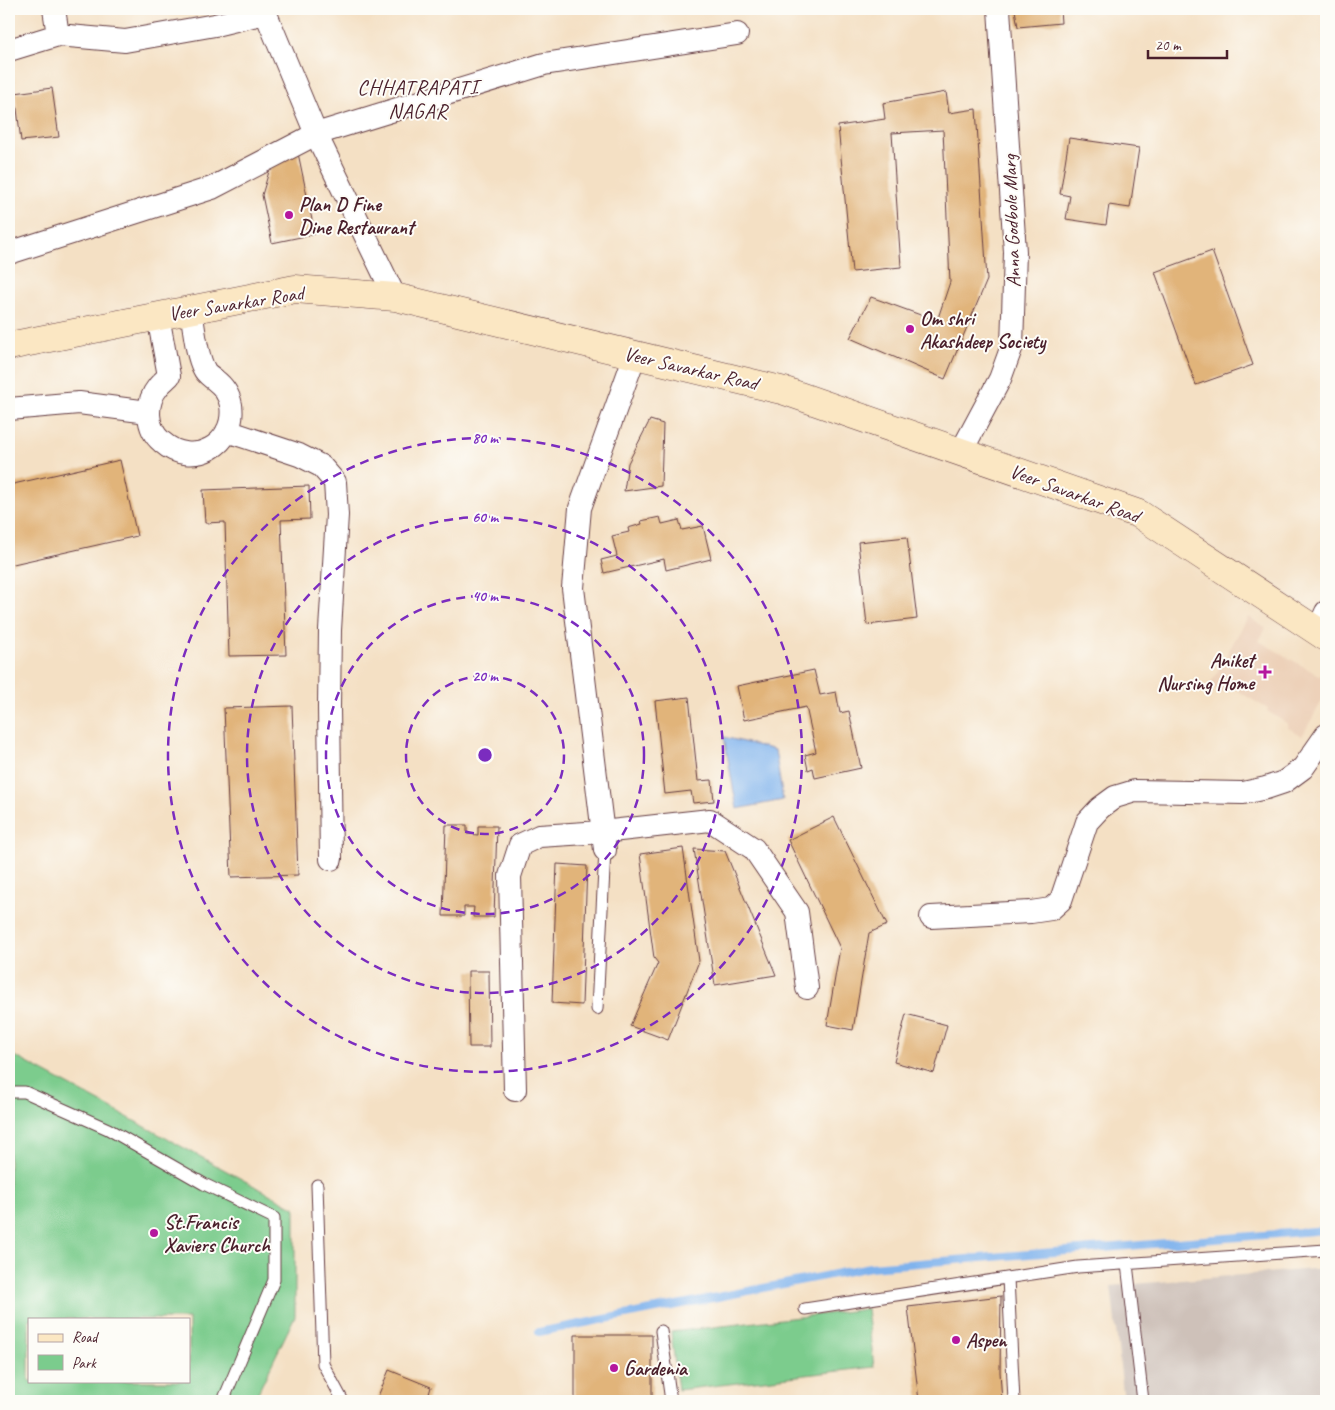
<svg xmlns="http://www.w3.org/2000/svg" width="1335" height="1410" font-family="Caveat,sans-serif">
  <rect width="100%" height="100%" fill="#fdfcf7"/>
  <filter id="ink" filterUnits="userSpaceOnUse"><feTurbulence type="fractalNoise" baseFrequency=".02" numOctaves="2"/><feDisplacementMap in="SourceGraphic" scale="10" xChannelSelector="R" yChannelSelector="G"/><feConvolveMatrix kernelMatrix="1 2 1 2 8 2 1 2 1" color-interpolation-filters="sRGB"/></filter>
  <filter id="wash" filterUnits="userSpaceOnUse"><feTurbulence type="fractalNoise" baseFrequency=".0096" numOctaves="4" result="noise"/><feDisplacementMap in="SourceGraphic" scale="20" xChannelSelector="R" yChannelSelector="G"/><feGaussianBlur stdDeviation="1.12" result="paint"/><feColorMatrix in="noise" values="0 0 0 0 0 0 0 0 0 0 0 0 0 0 0 0 0 1.4 0 .05"/><feComposite in="paint" operator="in"/></filter>
  <g filter="url(#wash)">
    <rect width="100%" height="100%" fill="#f4e0c4"/>
    <path fill="#edd1b9" d="M1248,617L1266,628L1259,641L1320,676L1326,667V694L1302,736L1287,727L1288,724L1267,711L1268,709L1228,685L1223,693L1209,686Z"/>
    <path fill="#cec1b9" d="M1326,1268V1401H1124L1111,1286Z"/>
    <path fill="#7bcc8d" stroke="#62765c" fill-rule="evenodd" d="M9,1053L295,1208V1316L254,1401H9ZM29,1319H189V1381H29Z
      M867,1309L874,1367L678,1390L671,1332Z"/>
    <path fill="#80b3ed" stroke="#65698c" d="M724,737L775,750L783,800L737,809Z"/>
    <g fill="none" stroke-linecap="round" stroke-linejoin="round">
      <path stroke="#80b3ed" stroke-width="8" d="M539,1332L870,1267L1326,1230"/>
    </g>
    <g id="blocks">
      <path fill="#e1b47a" d="M1024,9H1060L1061,23L1018,27L1015,10Z
        M52,88L59,137L21,141L15,93Z
        M946,92L949,113L976,109L987,280L945,379L850,338L871,297L937,321L950,282L943,130L892,133L901,267L852,272L838,126L885,119L883,103Z
        M1069,138L1139,148L1130,208L1109,205L1106,225L1066,219L1070,196L1060,194Z
        M298,153L315,234L272,243L262,195L273,158Z
        M1212,251L1253,365L1196,385L1155,272Z
        M650,420L663,424L661,486L624,491L628,463Z
        M120,460L137,536L9,565V485Z
        M309,486L310,519L281,520L286,655L229,656L225,522L205,523L203,490Z
        M660,517L662,524L679,520L682,530L703,526L711,559L666,570L664,559L604,573L601,560L617,556L612,536L629,532L628,528L642,524L641,521Z
        M907,537L917,619L867,625L858,542Z
        M814,670L820,695L836,692L840,713L849,711L861,768L815,778L813,768L808,770L805,755L816,752L806,707L744,720L737,686Z
        M689,697L698,781L712,780L714,801L693,803L691,791L665,794L655,701Z
        M292,706L298,875L231,877L224,708Z
        M834,817L887,925L869,933L853,1030L827,1025L840,948L788,840Z
        M446,825H467V834L478,835V826H497L494,917H473L474,907H464V916H443Z
        M683,848L699,961L668,1040L630,1026L658,963L654,958L640,854Z
        M694,849L725,851L776,975L715,985Z
        M557,864L587,866L582,1005L552,1003Z
        M468,971H489L490,1047H469Z
        M906,1014L947,1025L934,1073L894,1062Z
        M1001,1296L1000,1372L1002,1401H919L908,1307Z
        M575,1335H652V1401H575Z
        M389,1370L431,1387L427,1401H376Z"/>
    </g>
  </g>
  <g filter="url(#ink)">
    <use href="#blocks" fill-opacity="0" stroke="#643c42" stroke-width="1"/>
    <g fill="none" stroke-linecap="round" stroke-linejoin="round">
      <defs>
        <path id="lane" d="M597,1009L605,850
          M9,1092H25L108,1129L204,1184L274,1218V1280L223,1401
          M317,1185L323,1364L343,1401
          M1127,1264L1143,1401
          M1008,1278L1014,1401
          M805,1309L1078,1267L1326,1250
          M661,1331L671,1401"/>
        <path id="street" d="M54,9L58,35
          M264,9L316,134L395,297
          M9,50L58,35L125,41L215,25L265,13
          M9,253L212,188L316,134L544,64L737,34
          M158,316L169,376C165,380 161,383 158,387C145,403 146,429 162,442C192,469 237,445 231,405C229,395 223,386 215,380C212,377 206,374 204,369C196,354 194,327 191,310
          M9,409L79,403L148,412
          M227,431L299,455L321,466L335,482L337,515L330,630L329,707L331,859
          M961,452L1000,379L1012,346L1015,252L999,9
          M1318,630L1326,612
          M605,850L573,588L580,508L635,355
          M931,917L1031,912L1051,909L1061,900L1087,822L1100,808L1115,797L1135,791L1243,793L1266,788L1284,782L1303,768L1326,735
          M515,1090L510,876L520,845L539,836L602,832L710,820L754,849L797,912L807,988"/>
        <path id="secondary" d="M9,346L295,289L395,297L785,391L1139,514L1326,637"/>
      </defs>
      <use href="#lane" stroke="#643c42" stroke-width="13"/>
      <use href="#street" stroke="#643c42" stroke-width="24"/>
      <use href="#secondary" stroke="#643c42" stroke-width="29"/>
      <use href="#lane" stroke="#fff" stroke-width="11"/>
      <use href="#street" stroke="#fff" stroke-width="22"/>
      <use href="#secondary" stroke="#fbe7c3" stroke-width="28"/>
    </g>
  </g>
  <g fill="none" stroke="#7b2cbf" stroke-width="2.5" stroke-dasharray="9 6">
    <circle cx="485" cy="755" r="79"/>
    <circle cx="485" cy="755" r="159"/>
    <circle cx="485" cy="755" r="238"/>
    <circle cx="485" cy="755" r="317"/>
  </g>
  <g fill="#b5179e" stroke="#fdfcf7" stroke-width="2">
    <circle cx="289" cy="215" r="5"/>
    <circle cx="910" cy="329" r="5"/>
    <path d="M1262.5 664.5h5v5h5v5h-5v5h-5v-5h-5v-5h5z"/>
    <circle cx="154" cy="1233" r="5"/>
    <circle cx="956" cy="1340" r="5"/>
    <circle cx="614" cy="1368" r="5"/>
  </g>
  <g text-anchor="middle" stroke-width="4" stroke-linejoin="round" paint-order="stroke">
    <g font-size="20" font-weight="bold" fill="#4a1f2b" stroke="#fdfcf7" text-anchor="start">
      <text x="299" y="211">Plan D Fine<tspan x="299" dy="23">Dine Restaurant</tspan></text>
      <text x="920" y="325">Om shri<tspan x="920" dy="23">Akashdeep Society</tspan></text>
      <text x="1254" y="667" text-anchor="end">Aniket<tspan x="1254" dy="23">Nursing Home</tspan></text>
      <text x="164" y="1229">St.Francis<tspan x="164" dy="23">Xaviers Church</tspan></text>
      <text x="966" y="1347">Aspen</text>
      <text x="624" y="1375">Gardenia</text>
    </g>
    <g font-size="20" fill="#4a1f2b" stroke="#fdfcf7">
      <text transform="translate(1011 221) rotate(-92)" y="7">Anna Godbole Marg</text>
      <text transform="translate(236 303) rotate(-9)" y="7">Veer Savarkar Road</text>
      <text transform="translate(691 368) rotate(13)" y="7">Veer Savarkar Road</text>
      <text transform="translate(1075 493) rotate(20)" y="7">Veer Savarkar Road</text>
    </g>
    <g font-size="21" letter-spacing="1" fill="#4a1f2b" stroke="#fdfcf7">
      <text x="418" y="94">CHHATRAPATI<tspan x="418" dy="24">NAGAR</tspan></text>
    </g>
  </g>
  <circle cx="485" cy="755" r="8" fill="#7b2cbf" stroke="#fdfcf7" stroke-width="2.5"/>
  <g font-size="15" text-anchor="middle" font-weight="bold" fill="#7b2cbf" stroke="#fdfcf7" stroke-width="4" stroke-linejoin="round" paint-order="stroke">
    <text x="485" y="443">80 m</text>
    <text x="485" y="522">60 m</text>
    <text x="485" y="601">40 m</text>
    <text x="485" y="681">20 m</text>
  </g>
  <rect width="1335" height="1410" fill="none" stroke="#fdfcf7" stroke-width="30"/>
  <rect x="28" y="1318" width="162" height="65" fill="#fdfcf7" stroke="#b5a4a5"/>
  <rect x="38" y="1334" width="25" height="8" fill="#fbe7c3" stroke="#b5a4a5"/>
  <text x="72" y="1342" font-size="15" fill="#4a1f2b">Road</text>
  <rect x="38" y="1355" width="25" height="15" fill="#7bcc8d" stroke="#b5a4a5"/>
  <text x="72" y="1368" font-size="15" fill="#4a1f2b">Park</text>
  <path d="M1148 50v8h79v-8" fill="none" stroke="#4a1f2b" stroke-width="2.5"/>
  <text x="1155" y="50" font-size="15" fill="#4a1f2b" stroke="#fdfcf7" stroke-width="4" paint-order="stroke">20 m</text>
</svg>
